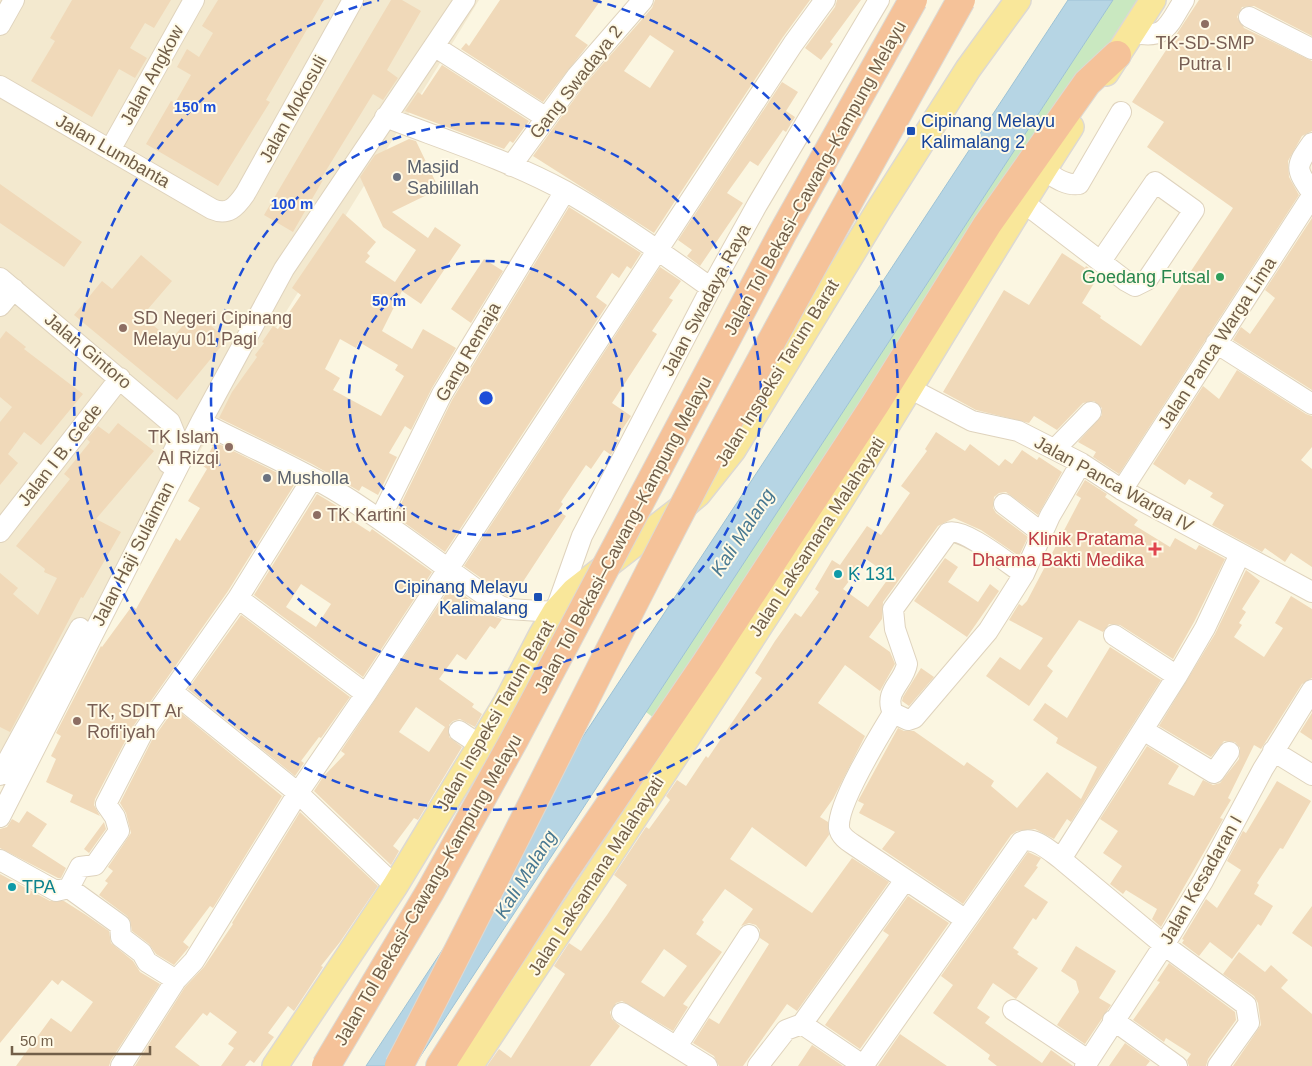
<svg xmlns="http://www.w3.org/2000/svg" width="1312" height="1066" font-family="Arial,sans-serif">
  <rect width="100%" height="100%" fill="#fbf6e1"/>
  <path fill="#f3e9cf" d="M0,0H479L0,774Z"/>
  <path fill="#c9e8c0" d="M1113,0H1153L663,725L646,712Z"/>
  <path fill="#b6d5e4" stroke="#9dc2d5" d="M1068,0H1113L414,1066H366Z"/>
  <path fill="#f0d9b9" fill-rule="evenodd" d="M72,0H171L154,28L145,23L130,48L147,58L135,78L119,69L92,117L31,81L55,41L50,38Z
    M218,0H324L266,100L270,102L218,186L146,144L171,101L175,103L191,75L177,67L187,49L199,57L213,33L202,26Z
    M391,0H402L421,11L387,70L398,78L383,100L373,94L319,182L323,180L293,232L264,215Z
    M500,0H601L575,36L588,45L543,102L461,49L466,43L469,46Z
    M655,0H810L783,37L654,233L533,156L586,83L652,8ZM650,35L674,51L650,88L624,71Z
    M837,0H861L830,42L833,44L821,60L805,48L835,7Z
    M1199,0H1312V36L1254,6L1242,7L1237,17L1244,28L1312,61V131L1302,136L1288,161L1289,177L1299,195L1119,474L1093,457L1096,452L1078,442L1102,415V408L1094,401L1083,403L1057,430L1034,416L1029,423L976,410L943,392L1004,290L1029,305L1062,253L1085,268L1086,266L1099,275L1082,303L1101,316L1100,318L1141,346L1233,208L1147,147L1164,122L1132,102Z
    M442,65L529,121L513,143L510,141L504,149L405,111L418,92L422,95Z
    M782,82L798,92L786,111L795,117L786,132L783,130L758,166L750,161L727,193L743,203L700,266L687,256L692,250L678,240Z
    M409,139L416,141L439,189L392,212L428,238L435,227L461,245L421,304L402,291L382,331L412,349L423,329L456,348L432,388L411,430L405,426L389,453L397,457L378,495L362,486L359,491L312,464L219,418L232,392L257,357L255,355L264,343L262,342L273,326L278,329L301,295L292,288L343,213L376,242L367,253L370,256L365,262L395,282L416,250L383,227L360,177L375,155ZM340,339L356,348L359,342L398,365L395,370L404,376L381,416L333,390L340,378L325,369Z
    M0,184L82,242L64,267L0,223Z
    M569,207L641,253L631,269L627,266L619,278L612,273L596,297L607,305L445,552L395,516L452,400Z
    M1312,218V390L1233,340L1241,327L1250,334L1275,298L1265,290Z
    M141,255L172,281L142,316L171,340L194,312L227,339L177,400L74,315L102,281L112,289Z
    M484,259L503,271L471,323L451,309Z
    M660,267L681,281L669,298L673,300L652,331L657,334L612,403L631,416L616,439L619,440L611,455L604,450L591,469L586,465L561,502L563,504L558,511L566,516L513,597L505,595L464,566Z
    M6,331L26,347L24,349L83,394L41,445L24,432L8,454L18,463L0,485V422L12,407L0,397V339Z
    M1237,370L1306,414L1312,416V447L1301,460L1312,469V567L1291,553L1285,562L1265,548L1262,552L1212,525L1224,505L1210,497L1213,493L1189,479L1185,485L1153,464L1203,386L1219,399Z
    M118,423L154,451L96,519L121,532L83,598L81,597L10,732L0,727V573L18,588L13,594L38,615L57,578L44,572L45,569L16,546L70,479L64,474L90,442L87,439L98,426L109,434Z
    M936,432L965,451L970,444L999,466L1005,459L1012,464L1022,450L1037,460L1039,457L1062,472L1038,515L1006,492L999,493L994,497L993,508L996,513L1028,537L1019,556L981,530L954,518L938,526L883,602L882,619L869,637L890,652L895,664L880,691L845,665L818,703L865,736L833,799L820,817L828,822L829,835L806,867L752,827L730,859L812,913L852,858L889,882L797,1011L787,1004L743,1066H719L714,1056L693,1043L709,1018L719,1024L769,944L760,938V930L756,925L749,923L741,926L753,909L725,889L702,920L704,922L696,934L722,952L683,1004L688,1007L673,1031L622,1001L616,1003L610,1012L612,1019L620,1026L590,1066H487L499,1049L511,1058L565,974L554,966L569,943L581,951L607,915L627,885L614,875L646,827L649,829L670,800L666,796L677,780L686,786L706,756L708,758L762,678L755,673L775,641L795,613L801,617L819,592L815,589L832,560L840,565L867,526L881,535L910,493L901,486L927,451L925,449ZM866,559L890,576L868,607L843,589ZM664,949L687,966L664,997L641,982Z
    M209,439L296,482L228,591L132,728L95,799L94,805L100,816L70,802L73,795L46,782L56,759L51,756L61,736L56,733L101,646L102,647L132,606L136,609L176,538L180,541L200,508L188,501L207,469L202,465L213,446L207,443Z
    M1085,480L1107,494L1105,497L1138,520L1134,525L1170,547L1175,538L1196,550L1199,545L1225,559L1194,622L1173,659L1120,625L1109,624L1103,632L1079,620L1047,666L1053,671L1029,706L986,676L1000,657L1020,670L1043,638L1009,620L1019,604L1022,606L1027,601L1081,498L1076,495Z
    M317,494L347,512L345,516L370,532L372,529L432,572L363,677L254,595ZM301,584L331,604L316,627L286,607Z
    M945,558L958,567L948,582L978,602L990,584L999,591L967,637L914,601Z
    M1246,570L1260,581L1242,609L1246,612L1239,623L1242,625L1234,637L1264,657L1283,628L1275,623L1291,596L1312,609V678L1302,684L1261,749L1254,745L1228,798L1231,800L1220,818L1223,819L1161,927L1152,919L1157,909L1126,890L1123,894L1110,884L1122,866L1103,853L1118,831L1100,819L1147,746L1179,766L1168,784L1194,796L1203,780L1213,785L1220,783L1239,759L1240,748L1235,742L1224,741L1211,757L1159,726L1215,634Z
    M451,586L493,616L502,619L495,629L490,626L466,660L457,654L439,679L474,704L472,707L482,714L475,727L460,719L453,721L449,725V737L462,747L418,820L414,818L393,846L399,851L391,865L314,791L323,777L345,754L341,751ZM416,707L445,727L429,752L399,732Z
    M241,615L350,697L321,738L319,737L301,761L304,763L295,776L188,689Z
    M1110,647L1161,680L1071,822L1067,819L1054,839L1035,829L1017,831L1011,835L963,904L882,849L895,832L859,813L864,804L858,801L898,728L904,731H914L964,766L967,762L994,781L991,786L1017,808L1047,772L1081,799L1097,767L1056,743L1058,738L1033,720L1045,703L1067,718Z
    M921,668L934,677L909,706L902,701L903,697Z
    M175,708L282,796L213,908L210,906L183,942L189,947L174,965L156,954L149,944L132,931L130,920L127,916L99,895L108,883L105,881L113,871L108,867L131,833L126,813L120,803L152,740Z
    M1312,713V740L1300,732Z
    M1277,781L1311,801L1283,849L1280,848L1257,883L1259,885L1254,894L1273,906L1261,926L1258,924L1232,959L1210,942L1199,956L1182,943L1184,940L1182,939L1206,899L1217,908L1241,870L1227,861L1243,831L1246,833Z
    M27,811L47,824L32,846L66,868L61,878H58L0,848V829L7,827L12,819L19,823Z
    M300,812L378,886L340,942L321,966L323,967L294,1011L288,1006L268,1033L274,1037L254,1063L250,1060L245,1066H221L234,1048L228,1044L237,1032L210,1012L207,1016L203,1013L175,1047L200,1066H135L185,987L204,967L233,924L232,923Z
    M104,822L106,829L89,853L84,849Z
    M1028,852L1041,858L1036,866L1038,867L1024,886L1048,902L1036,920L1033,918L1013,948L1019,952L1017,954L1038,968L1016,999L993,983L977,1008L990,1017L985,1023L1042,1063L1051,1050L1073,1066H997L988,1059L990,1055L933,1013L953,985L941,976Z
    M0,874L50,901H64L86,915L109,931L111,943L133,961L140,972L160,984L111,1060L109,1066H16L51,1018L71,1032L93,1002L62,980L58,985L52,980L0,1043Z
    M908,896L949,923L860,1049L825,1025L889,935L883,931Z
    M1312,906V947L1292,933Z
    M1076,946L1116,971L1099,998L1111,1005L1085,1044L1057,1025L1079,992L1076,981L1061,971Z
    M1239,952L1265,972L1271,965L1288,980L1281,988L1312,1014V1066H1233L1261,1025L1258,1003L1254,996L1223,974Z
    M1169,963L1235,1012L1236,1020L1208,1059L1206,1066H1189L1187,1060L1191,1054L1166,1038L1164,1042L1133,1020L1160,982L1157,981Z
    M900,1034L925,1051L947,1066H878Z
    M1125,1043L1150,1061L1146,1066H1109Z
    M812,1045L843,1066H798Z"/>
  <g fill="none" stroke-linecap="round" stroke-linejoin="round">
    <defs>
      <path id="minor" d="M1249,17L1312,49
        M0,25L14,0
        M1132,32C1166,41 1168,25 1184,0
        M434,46L545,117
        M0,86L212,209C228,216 236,207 245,194L353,0
        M385,117C445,140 508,160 565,191C616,220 664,254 711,288
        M1312,143C1295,167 1295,168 1312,193
        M110,150L194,0
        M511,166L577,76L643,0
        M1043,170C1054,177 1066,186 1079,184L1121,112
        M1023,202L1126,281L1135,286L1147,280L1194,210L1155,182L1101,261
        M0,278L170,422L178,442L168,463
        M0,306L14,289
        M1216,343L1312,404
        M911,389L972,421L1018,431L1081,463L1122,490L1312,592
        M201,422C247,446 297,467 341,494C396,528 446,569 500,606L509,609L555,612L582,536L711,288L757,205L879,0
        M1055,449L1091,412
        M1122,490L1312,196
        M1004,504L1042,533
        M380,519L442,394L565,191
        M0,532L120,378
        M238,598L366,694
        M1114,635L1177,676
        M173,692L298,793L395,886
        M893,713C883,691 904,683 907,664L895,629L893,609L948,533C962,526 1010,565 1024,574
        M1143,730L1214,773L1229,752
        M459,731L480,745
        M1273,751L1312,775
        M0,775L80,628
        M0,817L201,422L284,269L465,0
        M1061,859L1164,945L1246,1005L1249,1023L1218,1066
        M0,860L56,891L69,888L80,867L95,865L119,831L115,817L106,804L142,734L238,598L312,479
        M69,888L120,925L121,937L142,953L147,962L176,980
        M966,920L854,845C848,841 840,836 839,828C837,804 879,736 893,713L908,720L914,718L988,631L1024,574L1050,516L1081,463
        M1013,1010L1088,1060
        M622,1013L707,1066
        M1113,1020L1177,1066
        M802,1024L905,880
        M677,1046L749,935
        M121,1066L176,980L194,961L298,793L366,694L793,44L825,0
        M758,1066L786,1030L802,1024L864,1066
        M863,1066L1021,842C1034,835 1051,852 1061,859L1177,676L1205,628L1240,554
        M1085,1066L1164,945L1203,881L1263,769L1312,690"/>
      <path id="major" d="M1106,73L1153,0
        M275,1066L395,886L506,703L542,634L555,612L574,591L685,505L698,494L733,450L878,211L968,69L1018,0
        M470,1066C594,880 718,693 838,504C917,379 991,251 1071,127"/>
      <path id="highway" d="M440,1066L560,878L706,663L876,403L987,225L1087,83L1117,55"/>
    </defs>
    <use href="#minor" stroke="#dfd3bd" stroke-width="22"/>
    <use href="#major" stroke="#ddd9d3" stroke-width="28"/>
    <use href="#highway" stroke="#ddd9d3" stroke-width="30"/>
    <use href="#minor" stroke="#fff" stroke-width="20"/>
    <use href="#major" stroke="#f9e79a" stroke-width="25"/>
    <use href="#highway" stroke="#f5c299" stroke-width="28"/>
    <defs>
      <path id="highway-bridge" d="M326,1066L431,890L514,740L782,234L913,0
        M399,1066C482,907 561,745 643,585C743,387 853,194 961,0"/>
    </defs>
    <use href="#highway-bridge" stroke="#ddd9d3" stroke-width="30" stroke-linecap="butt"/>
    <use href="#highway-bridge" stroke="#f5c299" stroke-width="28"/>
  </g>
  <g fill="none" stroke="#1d4ed8" stroke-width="2.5" stroke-dasharray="9 6">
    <circle cx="486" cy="398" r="137"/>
    <circle cx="486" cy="398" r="275"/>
    <path d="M593 0A412 412 0 1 1 379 0"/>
  </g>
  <g fill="#8d6e63" stroke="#fffae7" stroke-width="2">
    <circle cx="1205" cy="24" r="5"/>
    <circle cx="123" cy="328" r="5"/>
    <circle cx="229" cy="447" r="5"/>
    <circle cx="317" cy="515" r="5"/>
    <circle cx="77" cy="721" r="5"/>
  </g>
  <g fill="#1a4fb4" stroke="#fffae7" stroke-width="2">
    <rect x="906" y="126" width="10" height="10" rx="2.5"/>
    <rect x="533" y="592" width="10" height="10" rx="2.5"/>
  </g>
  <g fill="#6b7280" stroke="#fffae7" stroke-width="2">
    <circle cx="397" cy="177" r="5"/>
    <circle cx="267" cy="478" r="5"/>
  </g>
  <circle fill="#2e9e5b" stroke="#fffae7" stroke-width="2" cx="1220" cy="277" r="5"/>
  <path fill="#e0444e" stroke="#fffae7" stroke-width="2" d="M1152.5 541.5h5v5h5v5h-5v5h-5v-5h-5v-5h5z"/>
  <g fill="#0f9aa8" stroke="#fffae7" stroke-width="2">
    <circle cx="838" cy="574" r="5"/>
    <circle cx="12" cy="887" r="5"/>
  </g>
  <g text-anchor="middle" stroke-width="4" stroke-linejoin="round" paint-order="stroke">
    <g font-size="18" fill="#785e54" stroke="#fffae7" text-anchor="start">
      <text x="1205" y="49" text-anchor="middle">TK-SD-SMP<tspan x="1205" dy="21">Putra I</tspan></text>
      <text x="133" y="324">SD Negeri Cipinang<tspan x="133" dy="21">Melayu 01 Pagi</tspan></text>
      <text x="219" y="443" text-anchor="end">TK Islam<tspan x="219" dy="21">Al Rizqi</tspan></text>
      <text x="327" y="521">TK Kartini</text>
      <text x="87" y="717">TK, SDIT Ar<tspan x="87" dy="21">Rofi'iyah</tspan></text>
    </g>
    <g font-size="18" fill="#725f49" stroke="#fffae7">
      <text transform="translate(152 75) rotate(-61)" y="6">Jalan Angkow</text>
      <text transform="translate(576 82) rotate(-52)" y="6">Gang Swadaya 2</text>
      <text transform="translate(293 109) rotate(-61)" y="6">Jalan Mokosuli</text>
      <text transform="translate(113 151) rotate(30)" y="6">Jalan Lumbanta</text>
      <text transform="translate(815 178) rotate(-61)" y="6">Jalan Tol Bekasi–Cawang–Kampung Melayu</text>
      <text transform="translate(706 300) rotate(-62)" y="6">Jalan Swadaya Raya</text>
      <text transform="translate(1217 343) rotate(-57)" y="6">Jalan Panca Warga Lima</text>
      <text transform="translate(88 351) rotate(40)" y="6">Jalan Gintoro</text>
      <text transform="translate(468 352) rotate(-60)" y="6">Gang Remaja</text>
      <text transform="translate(777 373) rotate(-58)" y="6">Jalan Inspeksi Tarum Barat</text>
      <text transform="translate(60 455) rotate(-52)" y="6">Jalan I B. Gede</text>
      <text transform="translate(1114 484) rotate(29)" y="6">Jalan Panca Warga IV</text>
      <text transform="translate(623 535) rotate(-62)" y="6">Jalan Tol Bekasi–Cawang–Kampung Melayu</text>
      <text transform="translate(817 537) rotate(-57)" y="6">Jalan Laksamana Malahayati</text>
      <text transform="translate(133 554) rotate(-63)" y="6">Jalan Haji Sulaiman</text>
      <text transform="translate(495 716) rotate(-60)" y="6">Jalan Inspeksi Tarum Barat</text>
      <text transform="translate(596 876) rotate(-57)" y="6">Jalan Laksamana Malahayati</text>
      <text transform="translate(1201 880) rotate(-60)" y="6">Jalan Kesadaran I</text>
      <text transform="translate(428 890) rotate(-60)" y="6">Jalan Tol Bekasi–Cawang–Kampung Melayu</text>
    </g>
    <g font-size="18" fill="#164399" stroke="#fffae7" text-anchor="start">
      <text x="921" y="127">Cipinang Melayu<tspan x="921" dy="21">Kalimalang 2</tspan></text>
      <text x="528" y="593" text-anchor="end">Cipinang Melayu<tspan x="528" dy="21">Kalimalang</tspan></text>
    </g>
    <g font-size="18" fill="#5b616d" stroke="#fffae7" text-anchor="start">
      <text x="407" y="173">Masjid<tspan x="407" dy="21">Sabilillah</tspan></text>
      <text x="277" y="484">Musholla</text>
    </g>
    <g font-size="18" fill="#27864d" stroke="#fffae7" text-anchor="end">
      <text x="1210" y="283">Goedang Futsal</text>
    </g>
    <g font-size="18" fill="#be3a42" stroke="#fffae7" text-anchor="end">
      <text x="1144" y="545">Klinik Pratama<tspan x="1144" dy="21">Dharma Bakti Medika</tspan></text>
    </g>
    <g font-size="18" fill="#0d838f" stroke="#fffae7" text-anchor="start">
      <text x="848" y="580">K 131</text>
      <text x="22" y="893">TPA</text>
    </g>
    <g font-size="19" font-style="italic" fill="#497992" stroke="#fffae7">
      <text transform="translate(742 532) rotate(-57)" y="7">Kali Malang</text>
      <text transform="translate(525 874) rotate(-58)" y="7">Kali Malang</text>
    </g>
  </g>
  <circle cx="486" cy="398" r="8" fill="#1d4ed8" stroke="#fffae7" stroke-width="2.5"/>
  <g font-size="15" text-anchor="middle" font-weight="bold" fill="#1d4ed8" stroke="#fffae7" stroke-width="4" stroke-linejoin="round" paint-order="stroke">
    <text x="195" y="112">150 m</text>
    <text x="292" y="209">100 m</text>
    <text x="389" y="306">50 m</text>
  </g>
  <path d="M12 1046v8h138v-8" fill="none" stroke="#725f49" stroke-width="2.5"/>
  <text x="20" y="1046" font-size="15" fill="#725f49" stroke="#fffae7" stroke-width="4" paint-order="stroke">50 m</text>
</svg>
